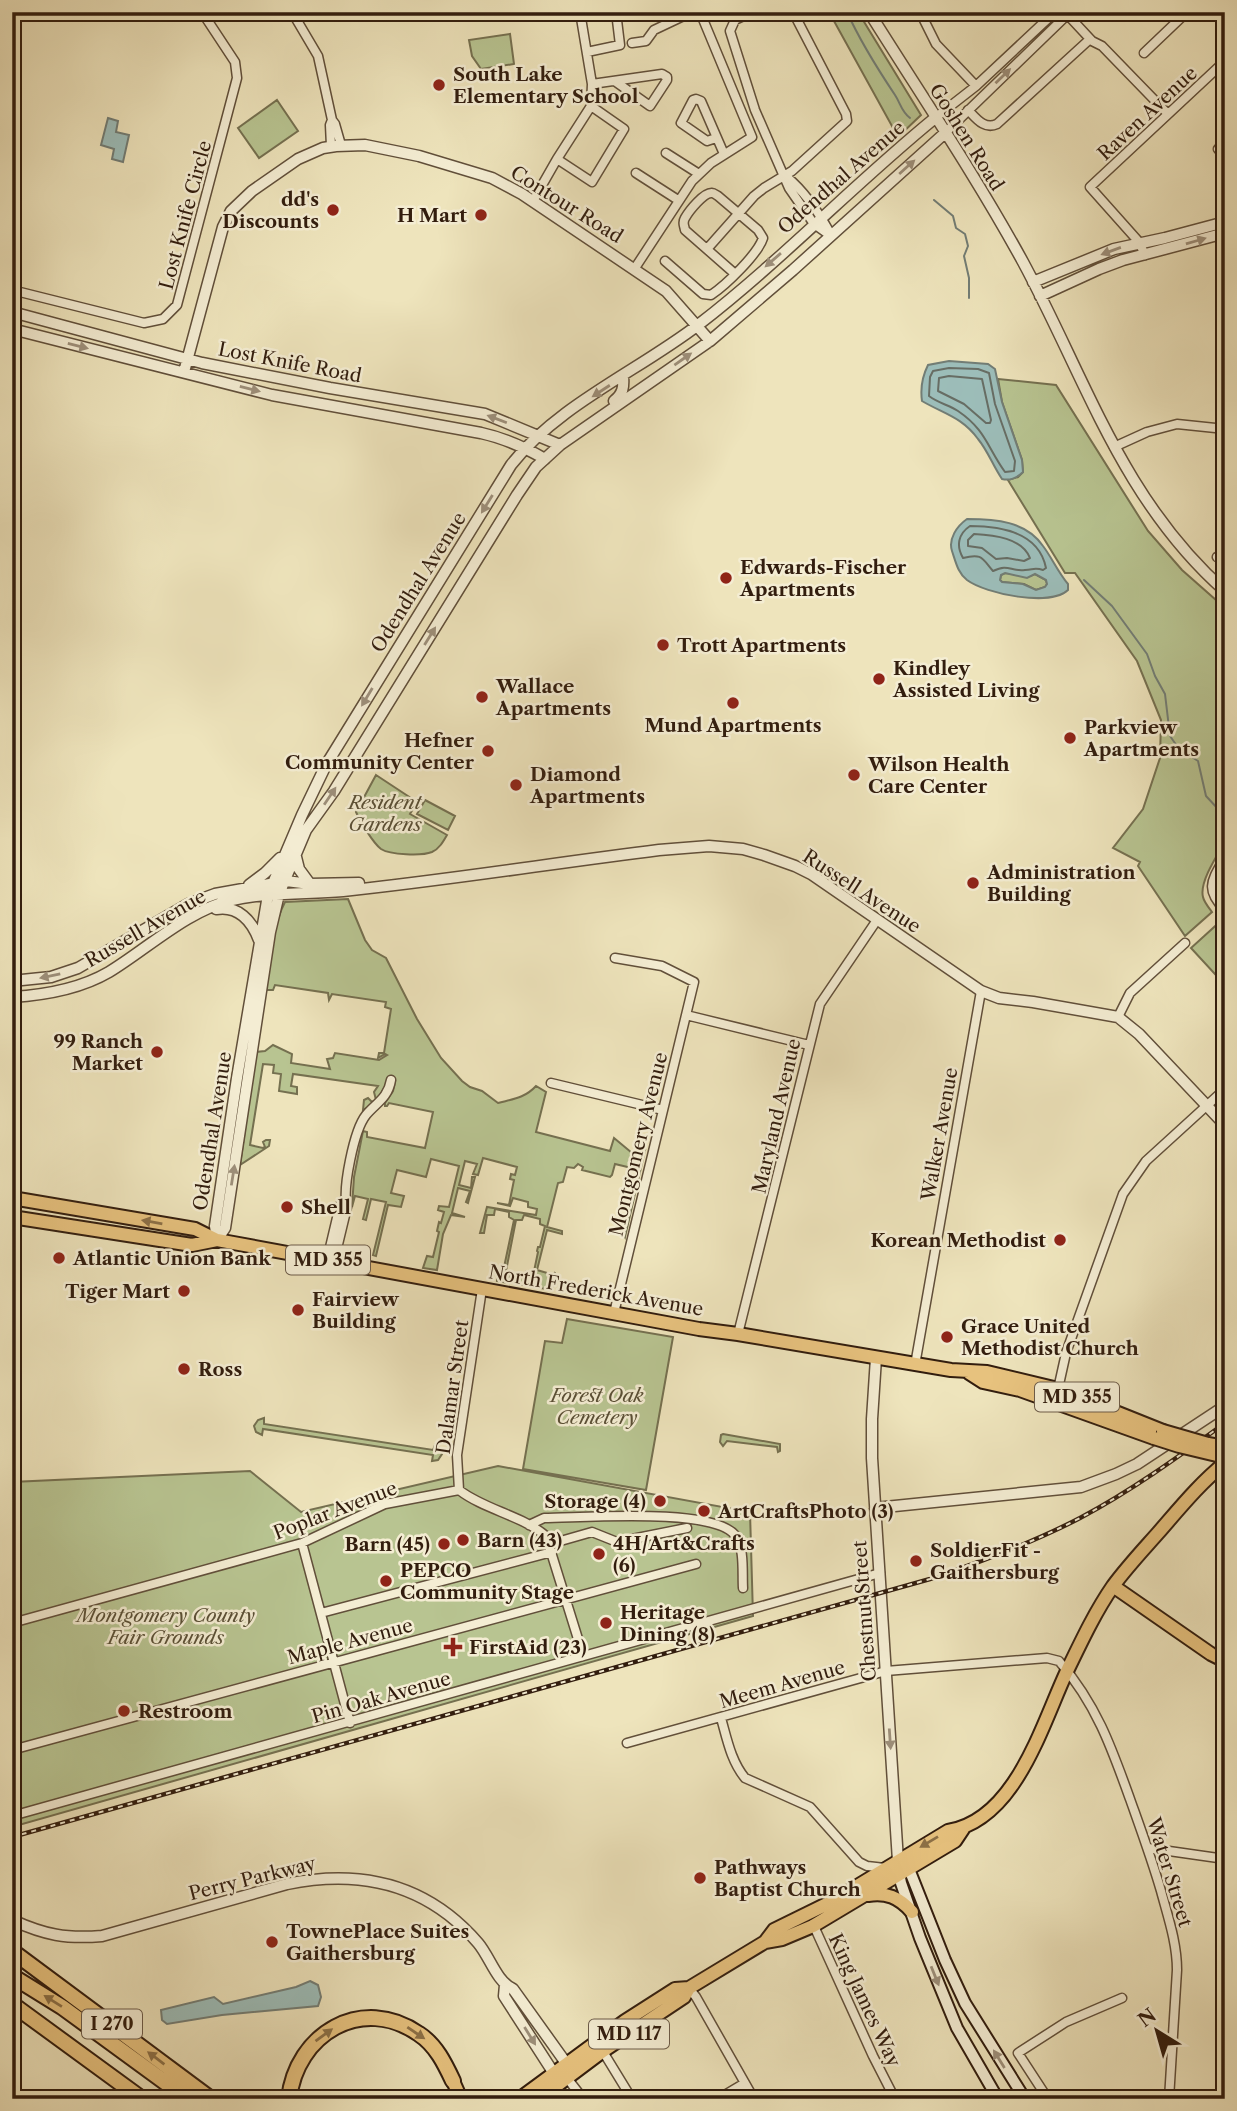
<svg xmlns="http://www.w3.org/2000/svg" width="1237" height="2111" font-family="'Libre Caslon Text',serif">
  <rect width="100%" height="100%" fill="#eee4bc"/>
  <filter id="stains"><feTurbulence type="fractalNoise" baseFrequency=".00286" numOctaves="4"/><feColorMatrix values="0 0 0 0 .2 0 0 0 0 .09 0 0 0 0 .02 0 0 0 .5 -.17"/></filter>
  <radialGradient id="worn" r=".72"><stop offset=".6" stop-color="#630" stop-opacity="0"/><stop offset="1" stop-color="#630" stop-opacity=".3"/></radialGradient>
  <path fill="#b8c491" stroke="#757050" stroke-width="2" d="M829,12H858L921,115L898,137Z
    M510,34L514,64L481,69L472,56L469,40Z
    M277,100L298,131L259,158L238,128Z
    M998,379L1056,385L1148,531L1182,570L1225,608V842C1218,854 1199,882 1203,897C1204,902 1209,908 1212,912L1185,936L1138,866L1140,862L1113,848L1143,809L1160,758L1161,720L1137,661L1075,573H1065L1008,480L1018,477L1023,472L1022,460L1002,402Z
    M1005,573L1030,576L1035,574L1046,580L1047,584L1045,587L1036,590L1024,584L1002,582L1000,580L1001,575Z
    M376,775L417,802L410,814L447,835C443,842 439,849 432,852C422,856 390,855 381,849C373,843 360,821 356,812Z
    M425,800L455,816L448,830L417,814Z
    M348,899L365,940L372,950L386,958L417,1019L441,1058L462,1081L470,1087L482,1091L498,1103C513,1099 525,1098 536,1086L546,1092L536,1132L610,1151L614,1138L632,1153L645,1150L625,1237L624,1235L640,1170L615,1164L612,1175L610,1177L582,1170L583,1167L578,1164L574,1168L567,1167L563,1182L558,1183L547,1227L562,1231V1234L547,1230L537,1270L554,1275L555,1272L552,1290L518,1284L519,1278H525L526,1271L525,1280L532,1281L538,1252L537,1251L538,1247H540L545,1226L540,1224V1219L524,1215L522,1220H516L506,1271L511,1273L509,1283L497,1281L498,1272H503L514,1220L509,1217V1212L495,1209L494,1215H487L484,1233H480L487,1207L536,1215L537,1209L528,1207V1202L513,1198L510,1206L497,1203L509,1205L514,1180L510,1179L511,1174L515,1175L517,1167L483,1158L478,1175L473,1174L477,1164L465,1161L459,1185L471,1188L472,1177H475L468,1203L466,1202L470,1191L458,1188L452,1213L465,1217L451,1215L443,1234L437,1270L423,1268L427,1256L433,1257L439,1232L437,1231L439,1222L441,1223L444,1212L438,1210L439,1206L449,1207L459,1166L431,1159L426,1177L397,1170L391,1193L404,1196L401,1207L388,1205L376,1256L373,1255L386,1202L371,1199L366,1220L363,1219L368,1199L355,1196L352,1207L354,1177L363,1131L367,1132V1137L425,1148L433,1112L389,1103L387,1106H385V1103L393,1091L395,1081L388,1080C383,1092 376,1105 363,1110L364,1100L368,1098L372,1102L376,1100L374,1092L378,1086L293,1074L291,1086L297,1087V1094L279,1091L281,1074L273,1073L274,1065L263,1064L250,1145L263,1148L265,1147L263,1142L266,1140H270L269,1146L240,1165L256,1052L265,1051L273,1045L292,1054L291,1063L330,1069L327,1059L333,1058L335,1053L379,1060L387,1055L385,1054L378,1058L379,1053H384L391,1009L385,1007L386,1002L332,994L329,1000L328,993L275,985L273,990H266C269,964 273,924 285,902Z
    M1223,919L1225,921V985L1191,948Z
    M567,1319L673,1337L646,1490L523,1469L545,1341L562,1343Z
    M264,1418V1424L433,1450L435,1445L440,1448L442,1454L438,1460L432,1461L433,1455L263,1429L262,1435L256,1432L254,1426L258,1420Z
    M723,1434L780,1444V1451L778,1452L777,1447L727,1441L723,1446L720,1442L721,1435Z
    M498,1466L750,1512L753,1616L12,1827V1482L250,1471L301,1512Z"/>
  <path fill="#9cbdb9" stroke="#727d75" stroke-width="2" fill-rule="evenodd" d="M108,118L118,121L116,132L129,135L123,162L112,159L114,149L101,145Z
    M949,361L988,364L995,369L1002,402L1022,460L1023,472C1017,478 1011,481 1002,479C993,466 988,451 978,439C962,417 944,414 922,401C920,387 922,377 928,365Z
    M967,519C995,519 1026,521 1043,546C1052,558 1058,572 1068,584V590C1050,607 986,594 967,580C958,573 956,563 952,551C948,539 957,526 967,519ZM1005,573L1027,578L1035,574L1046,580L1047,584L1045,587L1036,590L1023,584L1002,582L1000,580L1001,575Z
    M310,1981L318,1985L321,1997L318,2006L222,2015L167,2024L162,2020L161,2010L214,1997L223,2004L296,1987Z"/>
  <g fill="none" stroke-linecap="round" stroke-linejoin="round">
    <path stroke="#676d64" stroke-width="2" d="M949,368L978,369L989,373L995,404L1015,461L1014,471L1005,472C987,447 986,430 958,411C949,405 938,403 929,396L930,377L933,371Z
      M949,376L982,379L991,420L990,423H986L964,404L938,391L939,378Z
      M970,526C1001,526 1039,533 1046,568L1043,570C1034,567 1033,570 1025,570C1010,572 1009,563 993,571C982,558 982,553 963,558C956,546 958,534 970,526Z
      M974,534C994,535 1022,538 1030,558L1024,561L1007,558L996,559L982,548L968,546V540Z"/>
    <path stroke="#727d75" stroke-width="2" d="M847,12C860,41 877,68 895,95C901,104 901,111 910,118
      M934,200L953,216L956,228L965,234L968,246L964,256L969,278V298
      M1084,580L1112,606L1147,654L1155,676L1165,694L1170,736L1179,749L1198,761L1206,796L1219,810"/>
    <defs>
      <path id="minor" d="M292,12L318,56L332,120L335,124L341,145
        M752,12L735,20L730,31L755,110L789,188L814,224L831,236
        M920,12L936,44L976,86
        M1065,12L1092,41L1102,46L1168,114
        M632,43L646,41L654,30L692,12
        M587,52L620,45L616,12
        M1144,53L1187,12
        M592,84L662,74L667,77V80L650,106L616,82
        M968,110C976,118 984,130 997,124L1090,39
        M935,118L976,86L1055,12
        M945,133L1067,15
        M716,138L707,141L681,123L693,100L696,99L701,101L724,154
        M1225,142L1218,149L1225,156
        M331,146L330,125L332,120
        M666,153L699,174
        M557,159L592,182L624,129L591,106
        M636,173L678,200
        M787,177C805,192 819,213 830,233
        M533,201L557,159L591,106L592,84L580,12
        M707,249L754,196L764,188L792,171L847,121L846,114L793,12
        M1145,255L1139,242L1090,187L1225,61
        M665,261L703,294L711,295C726,285 758,254 763,238L758,230L718,196C716,195 714,193 712,193C704,192 689,211 685,218C682,223 684,224 685,230L734,273
        M635,268L692,181L711,163L752,137L700,12
        M12,290L144,323L163,319L177,305L237,78L235,62L202,12
        M1114,447L1147,432L1177,424L1225,429
        M1217,557L1225,554
        M1225,857C1212,880 1204,889 1225,910
        M686,1015L809,1045
        M1118,1017L1130,993L1185,943
        M551,1083L663,1110
        M327,1260L340,1205L345,1199
        M334,1261L347,1207C342,1189 354,1130 366,1115C376,1103 388,1098 391,1080
        M614,1313L694,982L662,966L615,958
        M738,1334L820,1004L877,920
        M915,1365L981,991
        M1058,1389L1066,1353L1123,1194L1146,1161L1225,1089
        M459,1490L457,1455L482,1289
        M529,1525L544,1518C581,1518 712,1507 735,1535C745,1548 742,1573 743,1588
        M302,1543L350,1723
        M550,1544L592,1532L617,1542L687,1528
        M321,1613L552,1552
        M12,1623L302,1543L385,1504L459,1490C485,1510 521,1515 546,1536L583,1655
        M721,1718C727,1739 731,1761 745,1778L810,1807L859,1862L867,1866L885,1868
        M627,1743L886,1671L1047,1658L1059,1661C1096,1704 1111,1746 1130,1799C1141,1830 1152,1860 1161,1891C1168,1917 1177,1943 1177,1970L1169,2099
        M12,1750L696,1564
        M12,1816L880,1573
        M1148,1848L1225,1859
        M813,1924L873,2056L895,2099
        M689,1988L696,1997L754,2099
        M602,2050L632,2099
        M567,2078L581,2096L591,2099
        M718,2099L745,2083
        M1048,2099L1018,2053L1066,2022L1122,1998"/>
      <path id="tertiary" d="M869,12C921,95 976,176 1023,262C1086,379 1122,500 1225,591
        M1033,282L1114,249L1165,238L1225,222
        M1040,296L1099,269L1123,260L1225,233
        M12,312L202,363L330,388L485,414L560,445
        M12,329L272,395L481,433C504,438 524,447 545,459
        M184,372L223,227L231,211L252,191L298,159L323,148L336,146L365,145L419,156L492,178L522,194L666,291L710,341
        M614,401C623,394 624,387 623,376
        M296,857L299,869L310,884
        M249,885L265,873L280,858
        M216,909C238,905 252,921 259,940
        M12,981L51,977L78,968L188,904L215,894L286,881L310,884L359,883
        M12,997C45,995 80,989 109,972C147,949 188,910 232,900C269,892 306,894 343,891C449,880 554,863 659,850L709,846L743,849L764,855L795,866L811,874L981,991L999,998L1033,1002L1118,1017L1139,1034L1225,1125
        M217,1240L215,1226L237,1078L268,895L302,815L326,765L511,465C558,405 638,371 698,325C781,261 854,184 935,118
        M217,1240L225,1228L270,932L279,894L306,830L334,791L517,495L536,467L560,445L710,341L793,270L945,133
        M876,1358L872,1419V1458L898,1861
        M875,1508L1081,1487L1116,1474L1137,1464L1225,1406
        M12,1920C45,1935 66,1939 102,1936L287,1884C361,1869 427,1884 478,1943C490,1957 496,1981 513,1989L566,2063V2068
        M505,1985L504,1996L553,2072L559,2075"/>
      <path id="secondary" d="M903,1865L909,1869L945,1960L965,2003L1025,2099
        M898,1868L901,1883L920,1938L957,2028L998,2099"/>
      <path id="primary" d="M12,1198L195,1229L217,1240L699,1329L738,1334L951,1370L987,1372L1058,1389L1163,1431
        M12,1217L192,1245L217,1240
        M969,1373L983,1382L1020,1390L1154,1438
        M1113,1586L1211,1654L1225,1661
        M868,1895C886,1892 899,1897 912,1912
        M765,1942L774,1930L831,1902L948,1831C1016,1820 1042,1724 1067,1671C1081,1642 1095,1612 1113,1586C1127,1567 1143,1550 1158,1533C1179,1509 1200,1483 1225,1463
        M453,2081L461,2099
        M519,2099L625,2021L675,1989L689,1988L765,1942L782,1939L813,1926L955,1841L963,1829
        M539,2099L603,2051L684,1997L689,1988"/>
      <path id="motorway" d="M12,1951L211,2099
        M12,1976L62,2007L188,2099
        M12,2004L142,2099
        M289,2099C296,2034 362,1994 419,2034C436,2045 445,2064 453,2081"/>
    </defs>
    <use href="#minor" stroke="#614f3a" stroke-width="11"/>
    <use href="#tertiary" stroke="#614f3a" stroke-width="13"/>
    <use href="#secondary" stroke="#321d0e" stroke-width="14"/>
    <use href="#primary" stroke="#321d0e" stroke-width="16"/>
    <use href="#motorway" stroke="#321d0e" stroke-width="18"/>
    <use href="#minor" stroke="#f4edd3" stroke-width="8"/>
    <use href="#tertiary" stroke="#f4edd3" stroke-width="10"/>
    <use href="#secondary" stroke="#f4edd3" stroke-width="10"/>
    <use href="#primary" stroke="#e7c27e" stroke-width="12"/>
    <use href="#motorway" stroke="#e7c27e" stroke-width="14"/>
    <defs>
      <path id="rail" d="M12,1837L930,1579C981,1562 1032,1543 1080,1518C1131,1491 1178,1457 1225,1423"/>
    </defs>
    <use href="#rail" stroke="#321d0e" stroke-width="4.5"/>
    <use href="#rail" stroke="#f4edd3" stroke-width="2" stroke-dasharray="5" stroke-linecap="butt"/>
    <defs>
      <path id="primary-bridge" d="M1163,1431L1208,1444L1225,1447
        M1154,1438L1179,1446L1225,1457"/>
    </defs>
    <use href="#primary-bridge" stroke="#321d0e" stroke-width="16" stroke-linecap="butt"/>
    <use href="#primary-bridge" stroke="#e7c27e" stroke-width="12"/>
  </g>
  <defs><path id="oneway-solid" d="M-6-.8H1V-3.2L6.5 0L1 3.2V.8H-6Z" transform="scale(1.75)"/></defs>
  <g fill="#9d8f7a">
    <use href="#oneway-solid" transform="translate(1003 76) rotate(-44)"/>
    <use href="#oneway-solid" transform="translate(907 167) rotate(-42)"/>
    <use href="#oneway-solid" transform="translate(1196 241) rotate(-16)"/>
    <use href="#oneway-solid" transform="translate(1111 251) rotate(160)"/>
    <use href="#oneway-solid" transform="translate(773 260) rotate(139)"/>
    <use href="#oneway-solid" transform="translate(78 346) rotate(14)"/>
    <use href="#oneway-solid" transform="translate(683 359) rotate(-35)"/>
    <use href="#oneway-solid" transform="translate(250 389) rotate(14)"/>
    <use href="#oneway-solid" transform="translate(601 391) rotate(147)"/>
    <use href="#oneway-solid" transform="translate(497 419) rotate(-159)"/>
    <use href="#oneway-solid" transform="translate(487 504) rotate(122)"/>
    <use href="#oneway-solid" transform="translate(430 636) rotate(-58)"/>
    <use href="#oneway-solid" transform="translate(367 697) rotate(121)"/>
    <use href="#oneway-solid" transform="translate(330 796) rotate(-56)"/>
    <use href="#oneway-solid" transform="translate(50 976) rotate(168)"/>
    <use href="#oneway-solid" transform="translate(233 1175) rotate(-81)"/>
    <use href="#oneway-solid" transform="translate(890 1739) rotate(86)"/>
    <use href="#oneway-solid" transform="translate(935 1976) rotate(68)"/>
    <use href="#oneway-solid" transform="translate(530 2036) rotate(58)"/>
    <use href="#oneway-solid" transform="translate(999 2059) rotate(-122)"/>
  </g>
  <g fill="#8c7046">
    <use href="#oneway-solid" transform="translate(152 1222) rotate(-170)"/>
    <use href="#oneway-solid" transform="translate(929 1842) rotate(149)"/>
    <use href="#oneway-solid" transform="translate(53 2001) rotate(-148)"/>
    <use href="#oneway-solid" transform="translate(416 2033) rotate(34)"/>
    <use href="#oneway-solid" transform="translate(324 2035) rotate(-36)"/>
    <use href="#oneway-solid" transform="translate(156 2058) rotate(-143)"/>
  </g>
  <g fill="#8f2418" stroke="#f4edd3" stroke-width="2.5">
    <circle cx="439" cy="85" r="7"/>
    <circle cx="333" cy="210" r="7"/>
    <circle cx="481" cy="215" r="7"/>
    <circle cx="726" cy="578" r="7"/>
    <circle cx="663" cy="645" r="7"/>
    <circle cx="879" cy="679" r="7"/>
    <circle cx="482" cy="697" r="7"/>
    <circle cx="733" cy="703" r="7"/>
    <circle cx="1070" cy="738" r="7"/>
    <circle cx="488" cy="751" r="7"/>
    <circle cx="854" cy="775" r="7"/>
    <circle cx="516" cy="785" r="7"/>
    <circle cx="973" cy="883" r="7"/>
    <circle cx="157" cy="1052" r="7"/>
    <circle cx="287" cy="1207" r="7"/>
    <circle cx="1060" cy="1240" r="7"/>
    <circle cx="59" cy="1258" r="7"/>
    <circle cx="184" cy="1291" r="7"/>
    <circle cx="298" cy="1310" r="7"/>
    <circle cx="947" cy="1337" r="7"/>
    <circle cx="184" cy="1369" r="7"/>
    <circle cx="660" cy="1501" r="7"/>
    <circle cx="704" cy="1511" r="7"/>
    <circle cx="463" cy="1540" r="7"/>
    <circle cx="444" cy="1544" r="7"/>
    <circle cx="599" cy="1554" r="7"/>
    <circle cx="916" cy="1561" r="7"/>
    <circle cx="386" cy="1581" r="7"/>
    <circle cx="606" cy="1623" r="7"/>
    <path d="M449.5 1636.5h7v7h7v7h-7v7h-7v-7h-7v-7h7z"/>
    <circle cx="124" cy="1711" r="7"/>
    <circle cx="700" cy="1878" r="7"/>
    <circle cx="272" cy="1942" r="7"/>
  </g>
  <g text-anchor="middle" stroke-width="5" stroke-linejoin="round" paint-order="stroke">
    <g fill="#f4edd3" stroke="#6c5b49" stroke-width="2">
      <rect x="286" y="1245.5" width="84" height="29" rx="5"/>
      <rect x="1035" y="1382.5" width="84" height="29" rx="5"/>
      <rect x="82" y="2009.5" width="60" height="29" rx="5"/>
      <rect x="589" y="2019.5" width="80" height="29" rx="5"/>
    </g>
    <g font-size="18" font-weight="bold" fill="#321d0e">
      <text x="328" y="1266">MD 355</text>
      <text x="1077" y="1403">MD 355</text>
      <text x="112" y="2030">I 270</text>
      <text x="629" y="2040">MD 117</text>
    </g>
    <g font-size="19" font-weight="bold" fill="#321d0e" stroke="#f4edd3" text-anchor="start">
      <text x="453" y="81">South Lake<tspan x="453" dy="22">Elementary School</tspan></text>
      <text x="319" y="206" text-anchor="end">dd's<tspan x="319" dy="22">Discounts</tspan></text>
      <text x="467" y="222" text-anchor="end">H Mart</text>
      <text x="740" y="574">Edwards-Fischer<tspan x="740" dy="22">Apartments</tspan></text>
      <text x="677" y="652">Trott Apartments</text>
      <text x="893" y="675">Kindley<tspan x="893" dy="22">Assisted Living</tspan></text>
      <text x="496" y="693">Wallace<tspan x="496" dy="22">Apartments</tspan></text>
      <text x="733" y="732" text-anchor="middle">Mund Apartments</text>
      <text x="1084" y="734">Parkview<tspan x="1084" dy="22">Apartments</tspan></text>
      <text x="474" y="747" text-anchor="end">Hefner<tspan x="474" dy="22">Community Center</tspan></text>
      <text x="868" y="771">Wilson Health<tspan x="868" dy="22">Care Center</tspan></text>
      <text x="530" y="781">Diamond<tspan x="530" dy="22">Apartments</tspan></text>
      <text x="987" y="879">Administration<tspan x="987" dy="22">Building</tspan></text>
      <text x="143" y="1048" text-anchor="end">99 Ranch<tspan x="143" dy="22">Market</tspan></text>
      <text x="301" y="1214">Shell</text>
      <text x="1046" y="1247" text-anchor="end">Korean Methodist</text>
      <text x="73" y="1265">Atlantic Union Bank</text>
      <text x="170" y="1298" text-anchor="end">Tiger Mart</text>
      <text x="312" y="1306">Fairview<tspan x="312" dy="22">Building</tspan></text>
      <text x="961" y="1333">Grace United<tspan x="961" dy="22">Methodist Church</tspan></text>
      <text x="198" y="1376">Ross</text>
      <text x="646" y="1508" text-anchor="end">Storage (4)</text>
      <text x="718" y="1518">ArtCraftsPhoto (3)</text>
      <text x="477" y="1547">Barn (43)</text>
      <text x="613" y="1550">4H/Art&amp;Crafts<tspan x="613" dy="22">(6)</tspan></text>
      <text x="430" y="1551" text-anchor="end">Barn (45)</text>
      <text x="930" y="1557">SoldierFit -<tspan x="930" dy="22">Gaithersburg</tspan></text>
      <text x="400" y="1577">PEPCO<tspan x="400" dy="22">Community Stage</tspan></text>
      <text x="620" y="1619">Heritage<tspan x="620" dy="22">Dining (8)</tspan></text>
      <text x="469" y="1654">FirstAid (23)</text>
      <text x="138" y="1718">Restroom</text>
      <text x="714" y="1874">Pathways<tspan x="714" dy="22">Baptist Church</tspan></text>
      <text x="286" y="1938">TownePlace Suites<tspan x="286" dy="22">Gaithersburg</tspan></text>
    </g>
    <g font-size="19" fill="#321d0e" stroke="#f4edd3">
      <text transform="translate(1147 113) rotate(-43)" y="7">Raven Avenue</text>
      <text transform="translate(967 137) rotate(58)" y="7">Goshen Road</text>
      <text transform="translate(841 177) rotate(-41)" y="7">Odendhal Avenue</text>
      <text transform="translate(567 204) rotate(32)" y="7">Contour Road</text>
      <text transform="translate(185 215) rotate(-75)" y="7">Lost Knife Circle</text>
      <text transform="translate(290 362) rotate(11)" y="7">Lost Knife Road</text>
      <text transform="translate(418 582) rotate(-58)" y="7">Odendhal Avenue</text>
      <text transform="translate(862 891) rotate(33)" y="7">Russell Avenue</text>
      <text transform="translate(145 928) rotate(-30)" y="7">Russell Avenue</text>
      <text transform="translate(776 1116) rotate(-77)" y="7">Maryland Avenue</text>
      <text transform="translate(212 1131) rotate(-81)" y="7">Odendhal Avenue</text>
      <text transform="translate(939 1134) rotate(-80)" y="7">Walker Avenue</text>
      <text transform="translate(638 1144) rotate(-76)" y="7">Montgomery Avenue</text>
      <text transform="translate(596 1290) rotate(10)" y="7">North Frederick Avenue</text>
      <text transform="translate(452 1387) rotate(-82)" y="7">Dalamar Street</text>
      <text transform="translate(335 1510) rotate(-21)" y="7">Poplar Avenue</text>
      <text transform="translate(864 1611) rotate(-94)" y="7">Chestnut Street</text>
      <text transform="translate(350 1641) rotate(-15)" y="7">Maple Avenue</text>
      <text transform="translate(782 1684) rotate(-16)" y="7">Meem Avenue</text>
      <text transform="translate(381 1697) rotate(-16)" y="7">Pin Oak Avenue</text>
      <text transform="translate(1170 1872) rotate(73)" y="7">Water Street</text>
      <text transform="translate(252 1878) rotate(-14)" y="7">Perry Parkway</text>
      <text transform="translate(865 2000) rotate(65)" y="7">King James Way</text>
    </g>
    <g font-size="19" font-style="italic" fill="#5a4f35" stroke="#f4edd3">
      <text x="385" y="809">Resident<tspan x="385" dy="22">Gardens</tspan></text>
      <text x="597" y="1402">Forest Oak<tspan x="597" dy="22">Cemetery</tspan></text>
      <text x="166" y="1622">Montgomery County<tspan x="166" dy="22">Fair Grounds</tspan></text>
    </g>
  </g>
  <rect width="1237" height="2111" fill="none" stroke="#eee4bc" stroke-width="42"/>
  <rect x="14" y="14" width="1209" height="2083" fill="none" stroke="#321d0e" stroke-width="3.5"/>
  <rect x="21" y="21" width="1195" height="2069" fill="none" stroke="#321d0e" stroke-width="2"/>
  <g transform="translate(1157 2031) rotate(323)" stroke="#f4edd3" stroke-width="5" paint-order="stroke">
  <path d="M0-5L12 26L0 18L-12 26Z" fill="#321d0e"/>
  <text y="-10" font-size="19" font-weight="bold" text-anchor="middle" fill="#321d0e">N</text>
  </g>
  <rect width="100%" height="100%" filter="url(#stains)"/>
  <rect width="100%" height="100%" fill="url(#worn)"/>
</svg>
